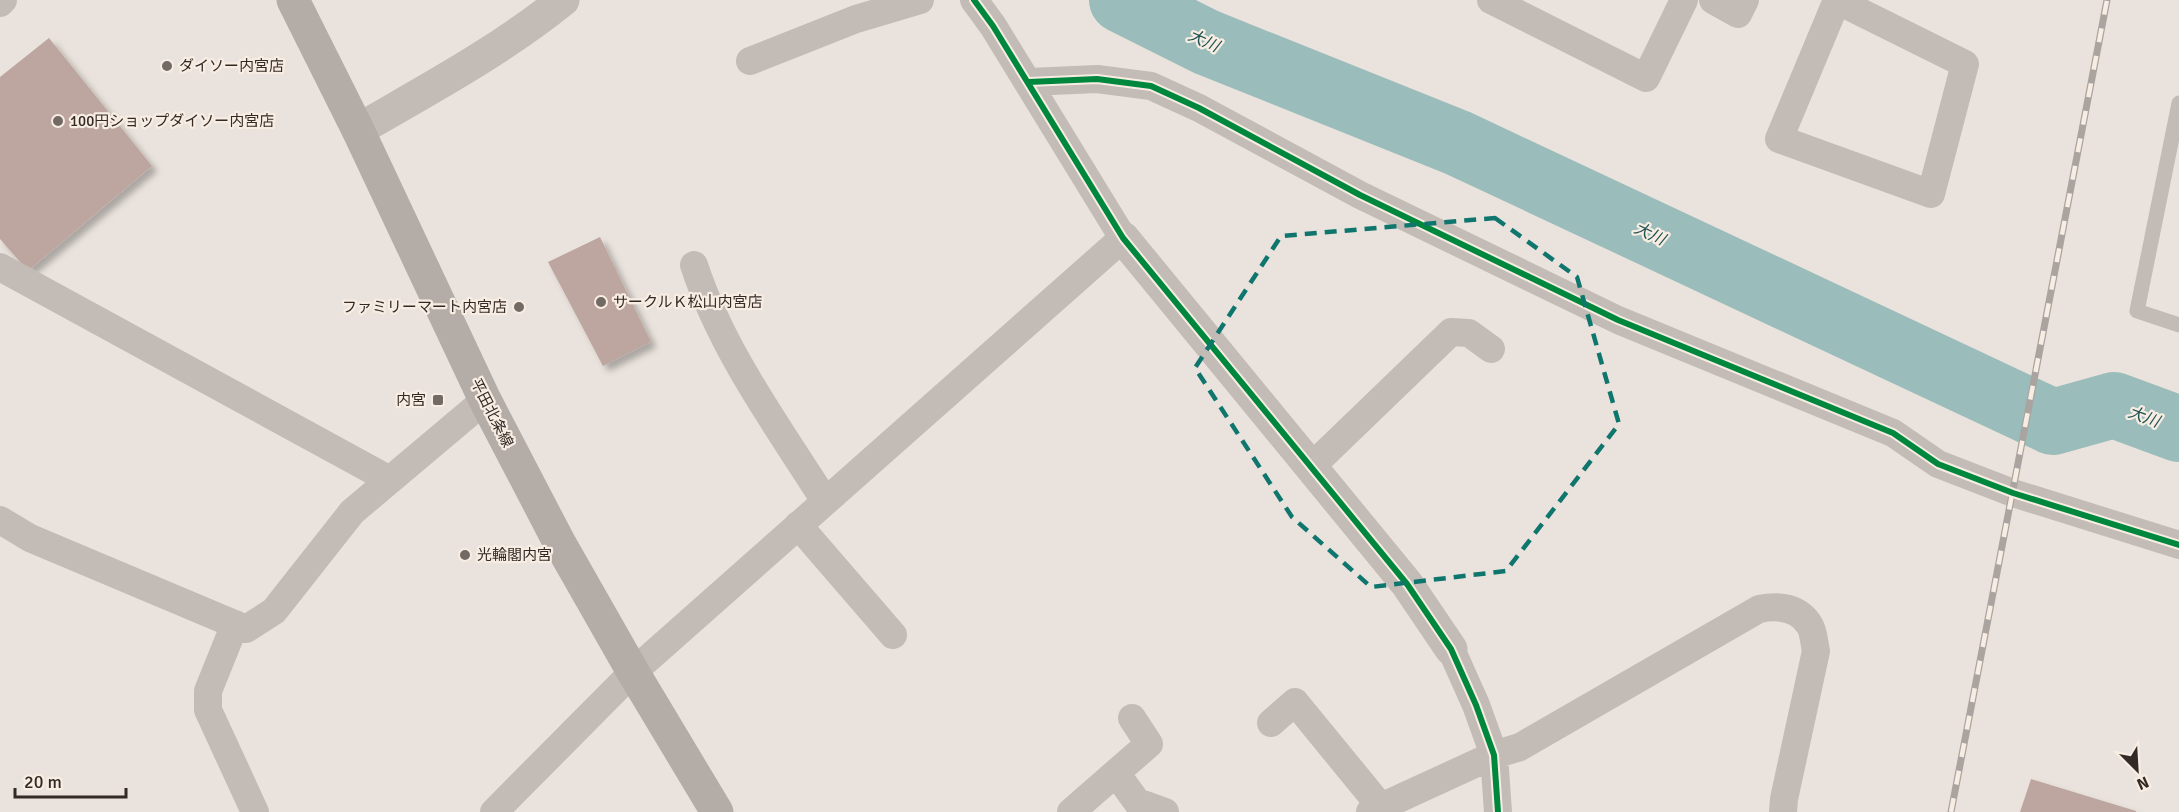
<svg xmlns="http://www.w3.org/2000/svg" width="2179" height="812" font-family="Signika,'Noto Sans JP',sans-serif">
  <defs>
    <filter id="shadow"><feDropShadow dx="5.5" dy="5.5" stdDeviation="3" flood-color="#0004"/></filter>
  </defs>
  <rect width="100%" height="100%" fill="#eae3dd"/>
  <g fill="none" stroke-linecap="round" stroke-linejoin="round">
    <path stroke="#9abcba" stroke-width="66" d="M1122,0L1206,42L1458,143L2053,422L2114,405L2179,429"/>
  </g>
  <path fill="#bda69f" filter="url(#shadow)" d="M49,38L152,166L28,271L0,239V77Z
    M600,237L651,342L603,366L548,262Z
    M2031,779L2136,811V812H2020Z"/>
  <g fill="none" stroke-linecap="round" stroke-linejoin="round">
    <path stroke="#c3bbb6" stroke-width="15" d="M2179,103L2137,311L2179,325"/>
    <path stroke="#c3bbb6" stroke-width="28" d="M1491,0L1646,78L1684,0
      M1713,0L1738,14L1745,0
      M1836,0L1965,64L1931,194L1779,139L1837,0
      M0,3L3,0
      M750,61L856,19L920,0
      M1029,82L1097,79L1151,86L1199,108L1360,195L1618,320L1893,433L1938,464L2013,493L2179,545
      M694,265C722,351 777,425 825,501
      M0,267L390,480
      M1311,467L1451,332L1469,333L1491,349
      M0,520L30,538L246,629L274,611L352,512L485,400
      M798,525L893,635
      M235,624L208,691V710L255,812
      M1451,649L1476,705L1494,755L1498,812
      M1271,723L1295,702L1381,807
      M1116,773L1137,802L1165,812
      M494,812L633,672L1123,238L993,26L974,0
      M1071,812L1149,744L1132,718
      M1370,812L1494,755L1520,747L1759,609C1779,605 1799,607 1810,626C1814,633 1814,643 1816,651L1784,799L1783,812"/>
    <path stroke="#c3bbb6" stroke-width="33" d="M358,130C427,90 500,51 563,0
      M1123,238L1407,584L1451,649"/>
    <path stroke="#b4aca7" stroke-width="33" d="M293,0L358,130L485,400L559,542L633,672L717,812"/>
    <defs>
      <path id="rail" d="M1951,812L2107,0"/>
    </defs>
    <use href="#rail" stroke="#aaa4a1" stroke-width="7"/>
    <use href="#rail" stroke="#f8ede3" stroke-width="4.5" stroke-dasharray="14" stroke-linecap="butt"/>
    <defs>
      <path id="cycleway" d="M974,0L993,26L1123,238L1407,584L1451,649L1476,705L1494,755L1498,812
        M1029,82L1097,79L1151,86L1199,108L1360,195L1618,320L1893,433L1938,464L2013,493L2179,545"/>
    </defs>
    <use href="#cycleway" stroke="#f8ede3" stroke-width="10"/>
    <use href="#cycleway" stroke="#00873e" stroke-width="6"/>
  </g>
  <path fill="none" stroke="#0f766e" stroke-width="4.5" stroke-dasharray="12 8" stroke-linejoin="round" d="M1495,218L1577,277L1619,424L1506,571L1371,587L1292,517L1195,368L1281,236Z"/>
  <g fill="#736a65" stroke="#f8ede3" stroke-width="2">
    <circle cx="167" cy="66" r="6"/>
    <circle cx="58" cy="121" r="6"/>
    <circle cx="601" cy="302" r="6"/>
    <circle cx="519" cy="307" r="6"/>
    <rect x="432" y="394" width="12" height="12" rx="3"/>
    <circle cx="465" cy="555" r="6"/>
  </g>
  <g text-anchor="middle" stroke-width="4.5" stroke-linejoin="round" paint-order="stroke">
    <g font-size="15" fill="#332925" stroke="#f8ede3" text-anchor="start">
      <text x="179" y="71">ダイソー内宮店</text>
      <text x="70" y="126">100円ショップダイソー内宮店</text>
      <text x="613" y="307">サークルＫ松山内宮店</text>
      <text x="507" y="312" text-anchor="end">ファミリーマート内宮店</text>
      <text x="426" y="405" text-anchor="end">内宮</text>
      <text x="477" y="560">光輪閣内宮</text>
    </g>
    <g font-size="15" fill="#332925" stroke="#f8ede3">
      <text transform="translate(492 413) rotate(63)" y="5">平田北条線</text>
    </g>
    <g font-size="16" font-style="italic" fill="#1d5152" stroke="#f8ede3">
      <text transform="translate(1204 40) rotate(24)" y="6">大川</text>
      <text transform="translate(1650 233) rotate(25)" y="6">大川</text>
      <text transform="translate(2144 416) rotate(20)" y="6">大川</text>
    </g>
  </g>
  <g transform="translate(2137 770) rotate(156)" stroke="#f8ede3" stroke-width="4.5" paint-order="stroke">
  <path d="M0-4.5L10 22L0 15L-10 22Z" fill="#332925"/>
  <text y="-9" font-size="16" font-weight="bold" text-anchor="middle" fill="#332925">N</text>
  </g>
  <path d="M15 788v9h111v-9" fill="none" stroke="#332925" stroke-width="3"/>
  <text x="24" y="788" font-size="18" fill="#332925" stroke="#f8ede3" stroke-width="4.5" paint-order="stroke">20 m</text>
</svg>
